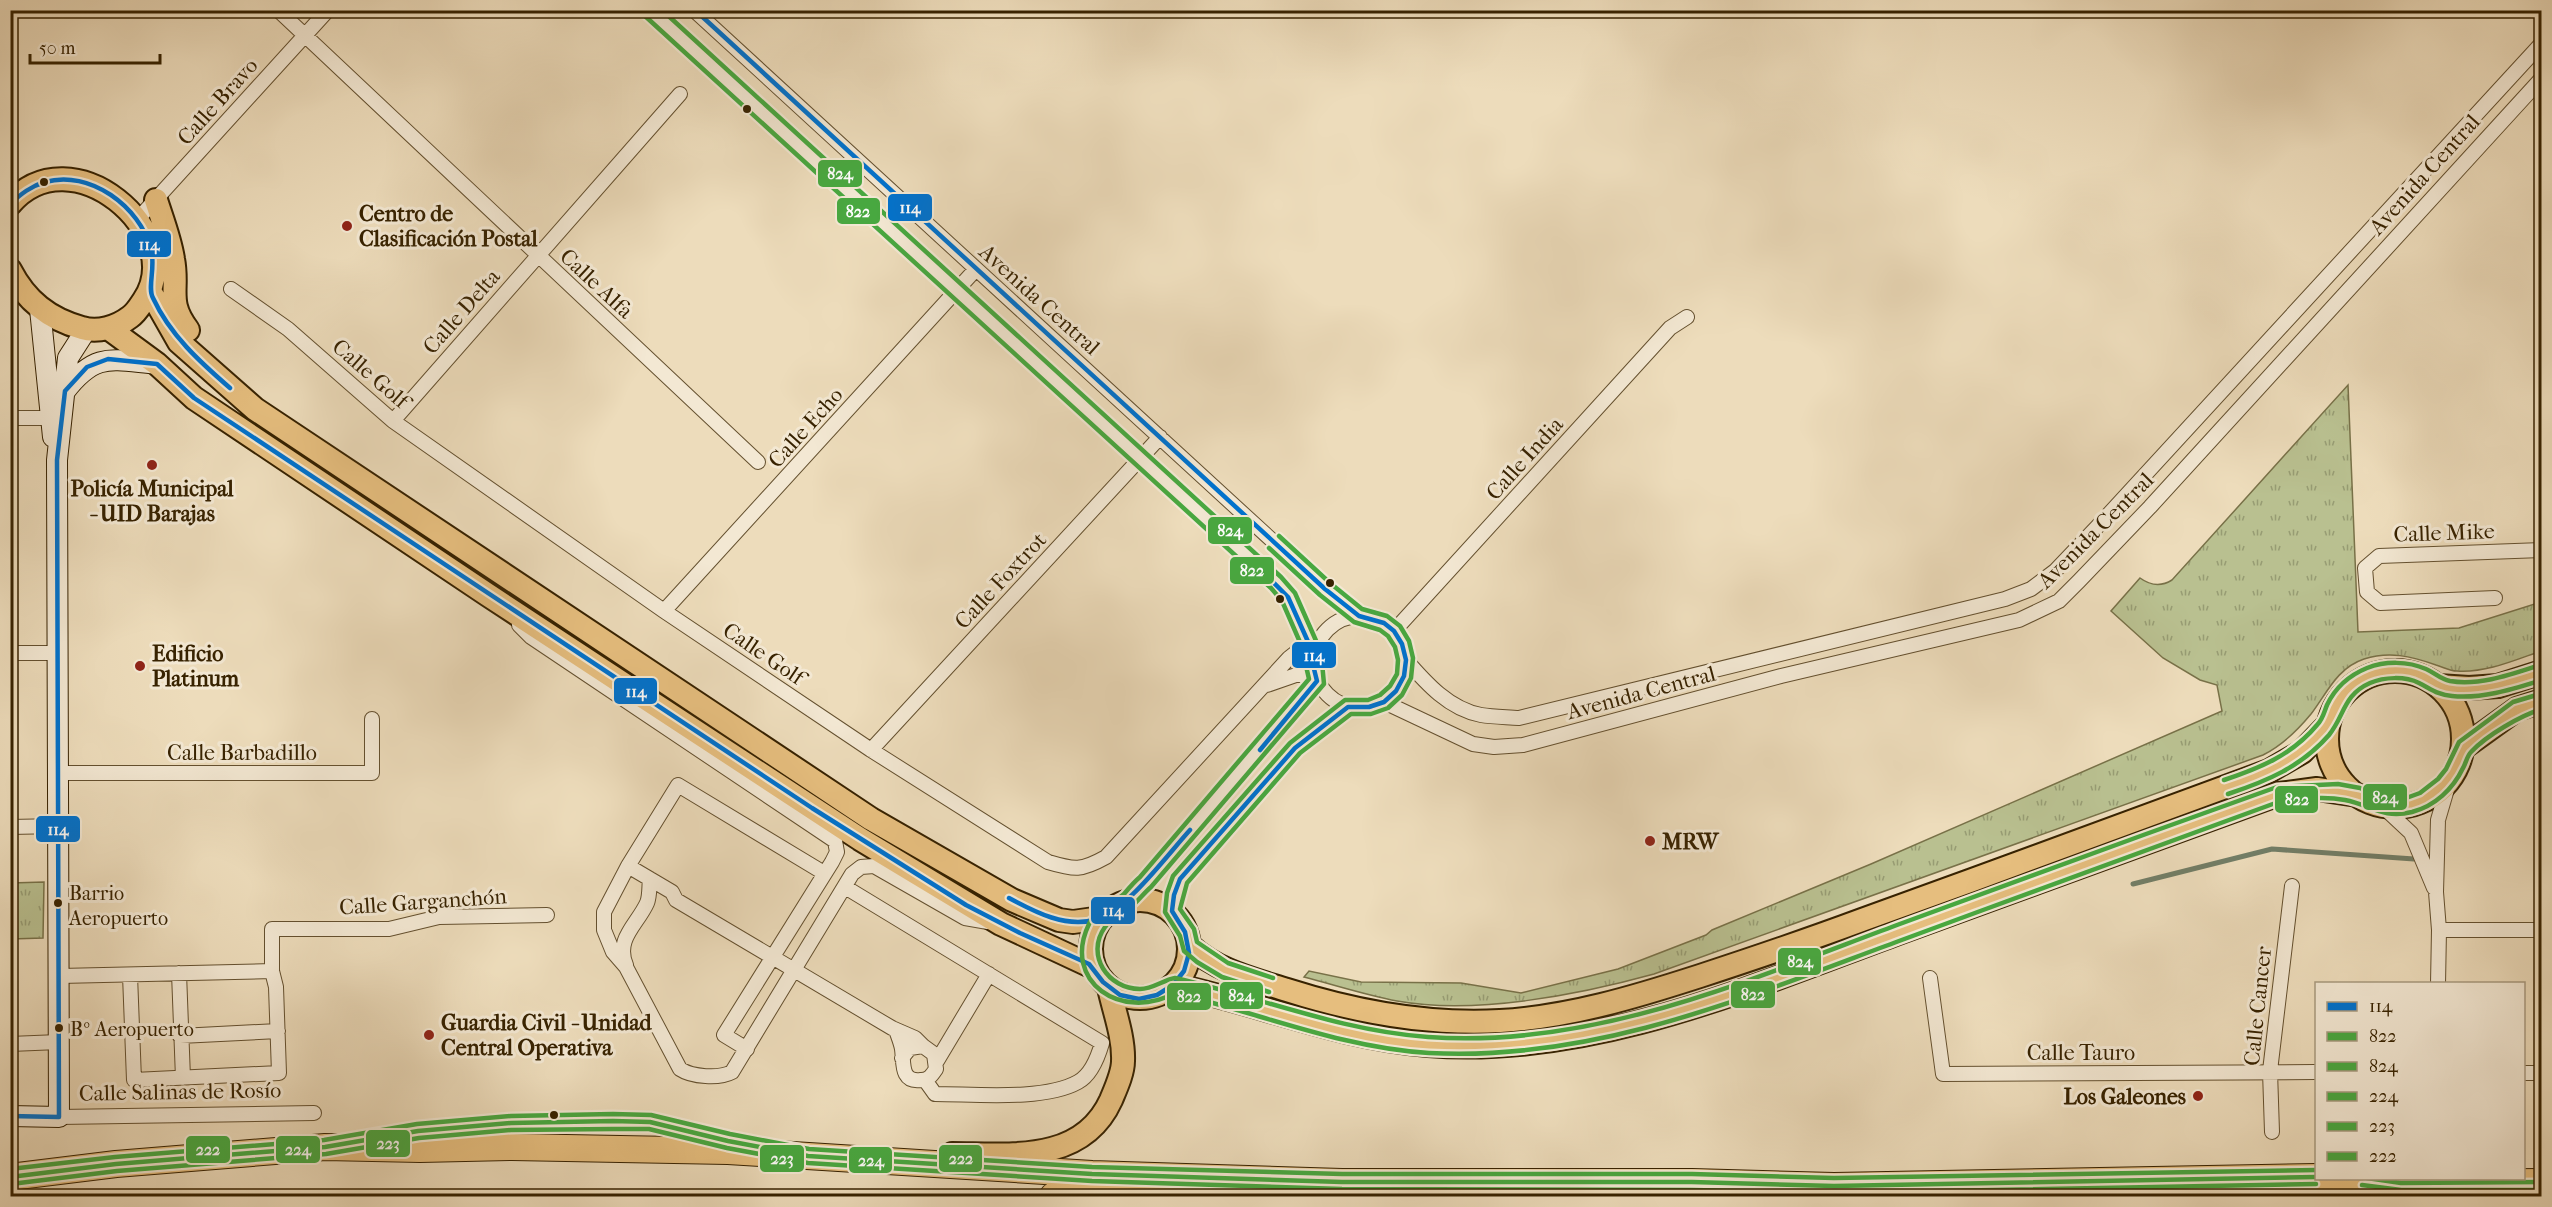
<svg xmlns="http://www.w3.org/2000/svg" width="2552" height="1207" font-family="'IM FELL French Canon',serif">
  <defs>
    <pattern id="grass-tufts" width="24" height="20" patternUnits="userSpaceOnUse" patternTransform="scale(1.5)"><rect width="24" height="20" fill="#b9c090"/><path d="M3 7l-1-3M5 7V3M7 7l1-3M15 17l-1-3M17 17v-4M19 17l1-3" fill="none" stroke="#979c73"/></pattern>
  </defs>
  <rect width="100%" height="100%" fill="#eddcbb"/>
  <filter id="stains"><feTurbulence type="fractalNoise" baseFrequency=".00333" numOctaves="4"/><feColorMatrix values="0 0 0 0 .2 0 0 0 0 .09 0 0 0 0 .02 0 0 0 .5 -.17"/></filter>
  <radialGradient id="worn" r=".72"><stop offset=".6" stop-color="#630" stop-opacity="0"/><stop offset="1" stop-color="#630" stop-opacity=".3"/></radialGradient>
  <path fill="url(#grass-tufts)" stroke="#787148" stroke-width="1.5" d="M2348,385L2358,632L2459,628L2541,602V651C2515,660 2486,673 2457,671C2450,671 2443,667 2436,665C2411,656 2389,651 2364,659C2337,668 2327,693 2311,714C2297,731 2283,745 2263,755L1654,974C1578,995 1475,1015 1397,1001C1366,995 1335,985 1304,977L1309,971L1361,982L1461,983L1521,993L1618,969L1706,935L1712,930L1871,864L2222,711L2217,685L2200,680L2163,658L2111,611L2140,578C2151,586 2161,587 2172,580Z
    M44,882L43,938L11,939V883Z"/>
  <g fill="none" stroke-linecap="round" stroke-linejoin="round">
    <path stroke="#727e67" stroke-width="5" d="M2133,884L2272,849L2414,859"/>
    <defs>
      <path id="street" d="M278,10L758,462
        M650,10L1276,583L1288,597L1314,655
        M694,10L1325,589L1359,616
        M137,220L328,10
        M231,289L288,329L393,421L664,611L871,750L1048,862C1075,870 1081,871 1106,857L1289,658L1308,643L1319,640
        M10,418H50
        M393,421L680,94
        M2495,598L2380,603L2367,592L2365,568L2379,556L2542,550
        M664,611L976,269
        M1314 662a46 46 0 1 1 92 0a46 46 0 1 1-92 0Z
        M519,625L531,637L835,841L837,852L832,862L724,1035L747,1049
        M1394,631L1670,328L1687,317
        M10,653H58
        M1406,660C1426,683 1449,709 1481,715C1493,717 1507,717 1519,718L2005,599L2031,589L2055,571L2097,527L2542,43
        M1267,685L1296,675H1315
        M1384,702L1473,744L1494,747L1523,745L1781,676L2019,620L2059,601L2079,581L2150,507L2542,78
        M871,750L1160,437
        M59,773H372V719
        M2381,805L2411,833L2434,888
        M10,827L59,826
        M628,866L672,892L676,900L892,1028L915,1038L923,1046
        M824,873L678,785L628,866L604,912V930L613,952L626,967L680,1069C692,1077 719,1079 732,1072L852,874L861,867L874,866L965,918L988,922
        M845,887L1102,1043C1098,1057 1091,1075 1078,1082C1044,1101 975,1094 935,1094L925,1080
        M1126,901L1317,681
        M1172,911L1174,895L1180,879L1295,748L1348,707
        M2439,930H2542
        M626,965C615,939 637,925 647,903C650,896 649,886 650,879
        M179,973L183,1078
        M130,975L134,1080L279,1073L276,987L272,971
        M60,976L272,971V929H389L439,917L547,915
        M1930,978L1943,1074L2316,1072
        M2438,984L2439,930L2436,892L2438,820L2450,779
        M896,1030C898,1036 901,1043 902,1049C904,1062 900,1083 921,1080C929,1080 932,1075 936,1069L934,1054L923,1046L910,1048L902,1058
        M180,1036L278,1031
        M10,1044L59,1042
        M937,1061L989,974
        M2524,1073H2542
        M59,1117L314,1113
        M2272,1132L2270,1071L2292,886"/>
      <path id="secondary" d="M40,309L53,437
        M65,391C96,351 112,360 157,364
        M10,1116L59,1117L57,460L68,358L86,330"/>
      <path id="primary" d="M156,200C162,219 170,239 173,259C179,290 166,301 188,330
        M10,204C71,132 189,233 144,300C140,306 136,313 130,317C117,327 98,333 82,328C49,319 26,301 10,270
        M150,291L179,342L255,409L871,819L1012,900L1059,920L1073,922L1101,918
        M108,328L157,364L194,398L488,595L860,839L1001,924L1093,967
        M2327 739a68 68 0 1 1 136 0a68 68 0 1 1-136 0Z
        M2438,686L2469,688L2498,686L2542,672
        M2463,748L2517,709L2542,701
        M1091 949a49 49 0 1 1 98 0a49 49 0 1 1-98 0Z
        M1190,946C1217,971 1252,979 1287,990C1356,1012 1428,1025 1500,1021C1569,1017 1635,997 1700,976C1755,958 1808,940 1862,920C1998,871 2134,821 2269,771L2302,752L2328,725
        M1174,985C1261,1004 1338,1038 1428,1045C1590,1058 1749,988 1898,933C2025,887 2152,840 2279,794L2317,789L2357,795
        M952,1154C1010,1154 1082,1164 1111,1100C1116,1088 1123,1073 1123,1061C1124,1037 1114,1011 1109,988"/>
      <path id="highway" d="M10,1177L116,1164L325,1147L420,1149L512,1147L728,1151L1092,1174L1342,1182H1692L1834,1186L2316,1177
        M2296,1188L2401,1183L2542,1182
        M1053,1196L1155,1193"/>
    </defs>
    <use href="#street" stroke="#64502f" stroke-width="16"/>
    <use href="#secondary" stroke="#372200" stroke-width="22"/>
    <use href="#primary" stroke="#372200" stroke-width="26"/>
    <use href="#highway" stroke="#372200" stroke-width="28"/>
    <use href="#street" stroke="#f3e8d3" stroke-width="14"/>
    <use href="#secondary" stroke="#f3e8d3" stroke-width="20"/>
    <use href="#primary" stroke="#e6be7e" stroke-width="22"/>
    <use href="#highway" stroke="#e6be7e" stroke-width="26"/>
    <defs>
      <path id="bus-1" d="M10,204C21,194 31,186 45,182C90,169 140,207 151,249C156,267 147,288 153,298C170,335 200,362 230,388
        M1251,560L1288,597L1314,655L1313,665L1317,681L1260,750
        M1009,898C1035,912 1067,929 1097,919C1127,910 1168,854 1190,830
        M10,1116L59,1117L57,460L65,391L87,367L108,359L157,364L194,398L812,808L966,905L1020,933L1089,964L1103,982L1120,995L1139,999L1157,995L1173,985L1184,971L1189,953L1185,932L1172,911L1174,895L1180,879L1295,748L1348,707H1369L1384,702L1396,691L1404,676L1406,660L1402,644L1394,631L1384,623L1359,616L1325,589L695,10"/>
      <path id="bus-2" d="M645,16L1271,588L1282,601L1306,656V666L1309,679L1140,877C1134,882 1129,888 1124,894C1112,904 1096,908 1089,924C1061,982 1122,1022 1175,993C1259,1013 1342,1048 1429,1053C1594,1062 1747,997 1899,941C2026,894 2153,848 2281,801C2302,799 2324,796 2345,800C2371,805 2382,819 2412,812C2435,806 2453,789 2463,768C2466,763 2467,756 2471,752C2487,735 2520,716 2542,709
        M2228,794C2267,781 2301,767 2329,735C2345,715 2343,695 2370,683C2384,677 2405,676 2419,683C2431,689 2438,695 2452,696C2483,699 2513,689 2542,680
        M1273,978L1228,963L1197,942L1194,929L1180,909L1187,883L1300,753L1351,714H1371L1388,708L1402,695L1411,678L1413,658L1409,641L1400,626L1387,616L1362,609L1330,583L1279,536"/>
      <path id="bus-3" d="M662,10L1281,577L1295,593L1321,652L1324,684L1151,887C1144,893 1138,901 1131,907C1122,914 1111,917 1105,927C1085,955 1108,989 1140,989C1153,989 1163,980 1175,978C1259,997 1341,1031 1428,1037C1592,1049 1746,981 1897,925C2023,879 2150,832 2277,787L2338,784L2360,788L2380,797H2409L2420,793L2438,779L2446,769L2459,742L2513,702L2540,694
        M2224,780C2260,768 2292,755 2317,725C2323,719 2324,712 2327,705C2335,688 2350,675 2367,668C2385,661 2408,661 2426,669C2435,673 2440,679 2450,681C2480,686 2512,674 2540,665
        M1269,992L1222,977L1197,962L1184,951L1180,936L1165,912L1167,893L1173,876L1290,743L1345,700H1368L1380,695L1390,686L1397,674L1398,660L1395,647L1388,636L1380,630L1354,622L1320,595L1269,548"/>
      <path id="bus-4" d="M10,1177L116,1164L325,1147L418,1131L511,1123L613,1121L650,1122L728,1141L808,1156L1092,1174L1342,1182H1692L1834,1186L2316,1177
        M2367,1178L2401,1183L2542,1182"/>
      <path id="bus-5" d="M11,1184L117,1171L326,1154L419,1138L511,1130L613,1129H649L727,1148L808,1163L1092,1181L1342,1189L1692,1190L1834,1193L2316,1184
        M2362,1185L2401,1190H2542"/>
      <path id="bus-6" d="M10,1169L115,1157L324,1140L417,1124L511,1116L613,1114L651,1115L730,1134L809,1149L1092,1167L1342,1174H1692L1834,1178L2316,1170"/>
    </defs>
    <use href="#bus-1" stroke="#f3e8d3" stroke-width="9"/>
    <use href="#bus-2" stroke="#f3e8d3" stroke-width="9"/>
    <use href="#bus-3" stroke="#f3e8d3" stroke-width="9"/>
    <use href="#bus-4" stroke="#f3e8d3" stroke-width="9"/>
    <use href="#bus-5" stroke="#f3e8d3" stroke-width="9"/>
    <use href="#bus-6" stroke="#f3e8d3" stroke-width="9"/>
    <use href="#bus-1" stroke="#0072ce" stroke-width="4.5"/>
    <use href="#bus-2" stroke="#48a840" stroke-width="4.5"/>
    <use href="#bus-3" stroke="#48a840" stroke-width="4.5"/>
    <use href="#bus-4" stroke="#48a840" stroke-width="4.5"/>
    <use href="#bus-5" stroke="#48a840" stroke-width="4.5"/>
    <use href="#bus-6" stroke="#48a840" stroke-width="4.5"/>
  </g>
  <g fill="#372200" stroke="#f3e8d3" stroke-width="2">
    <circle cx="747" cy="109" r="5"/>
    <circle cx="44" cy="182" r="5"/>
    <circle cx="1330" cy="583" r="5"/>
    <circle cx="1280" cy="599" r="5"/>
    <circle cx="58" cy="903" r="5"/>
    <circle cx="59" cy="1028" r="5"/>
    <circle cx="554" cy="1115" r="5"/>
  </g>
  <g fill="#8f2418" stroke="#f3e8d3" stroke-width="2">
    <circle cx="347" cy="226" r="6"/>
    <circle cx="152" cy="465" r="6"/>
    <circle cx="140" cy="666" r="6"/>
    <circle cx="1650" cy="841" r="6"/>
    <circle cx="429" cy="1035" r="6"/>
    <circle cx="2198" cy="1096" r="6"/>
  </g>
  <g text-anchor="middle" stroke-width="6" stroke-linejoin="round" paint-order="stroke">
    <g font-size="20" fill="#372200" stroke="#f3e8d3" text-anchor="start">
      <text x="69" y="900">Barrio<tspan x="69" dy="25">Aeropuerto</tspan></text>
      <text x="70" y="1036">Bº Aeropuerto</text>
    </g>
    <g font-size="22" fill="#372200" stroke="#f3e8d3">
      <text transform="translate(217 101) rotate(-48)" y="8">Calle Bravo</text>
      <text transform="translate(2424 174) rotate(-48)" y="8">Avenida Central</text>
      <text transform="translate(597 283) rotate(43)" y="8">Calle Alfa</text>
      <text transform="translate(1040 299) rotate(42)" y="8">Avenida Central</text>
      <text transform="translate(461 311) rotate(-49)" y="8">Calle Delta</text>
      <text transform="translate(371 373) rotate(41)" y="8">Calle Golf</text>
      <text transform="translate(805 427) rotate(-48)" y="8">Calle Echo</text>
      <text transform="translate(1524 458) rotate(-48)" y="8">Calle India</text>
      <text transform="translate(2095 530) rotate(-45)" y="8">Avenida Central</text>
      <text transform="translate(2444 532) rotate(-2)" y="8">Calle Mike</text>
      <text transform="translate(1000 580) rotate(-47)" y="8">Calle Foxtrot</text>
      <text transform="translate(764 653) rotate(34)" y="8">Calle Golf</text>
      <text transform="translate(1641 692) rotate(-15)" y="8">Avenida Central</text>
      <text x="242" y="760">Calle Barbadillo</text>
      <text transform="translate(423 901) rotate(-4)" y="8">Calle Garganchón</text>
      <text transform="translate(2257 1006) rotate(-84)" y="8">Calle Cancer</text>
      <text x="2081" y="1060">Calle Tauro</text>
      <text transform="translate(180 1091) rotate(-1)" y="8">Calle Salinas de Rosío</text>
    </g>
    <g font-size="22" font-weight="bold" fill="#372200" stroke="#f3e8d3" text-anchor="start">
      <text x="359" y="221">Centro de<tspan x="359" dy="25">Clasificación Postal</tspan></text>
      <text x="152" y="496" text-anchor="middle">Policía Municipal<tspan x="152" dy="25">- UID Barajas</tspan></text>
      <text x="152" y="661">Edificio<tspan x="152" dy="25">Platinum</tspan></text>
      <text x="1662" y="849">MRW</text>
      <text x="441" y="1030">Guardia Civil - Unidad<tspan x="441" dy="25">Central Operativa</tspan></text>
      <text x="2186" y="1104" text-anchor="end">Los Galeones</text>
    </g>
  </g>
  <g stroke="#f3e8d3" stroke-width="2">
    <rect x="817" y="159" width="46" height="29" rx="6" fill="#48a840"/>
    <rect x="887" y="193" width="46" height="29" rx="6" fill="#0072ce"/>
    <rect x="836" y="197" width="45" height="28" rx="6" fill="#48a840"/>
    <rect x="126" y="230" width="46" height="28" rx="6" fill="#0072ce"/>
    <rect x="1207" y="516" width="46" height="29" rx="6" fill="#48a840"/>
    <rect x="1229" y="556" width="46" height="29" rx="6" fill="#48a840"/>
    <rect x="1291" y="641" width="46" height="28" rx="6" fill="#0072ce"/>
    <rect x="613" y="677" width="45" height="28" rx="6" fill="#0072ce"/>
    <rect x="2362" y="783" width="46" height="28" rx="6" fill="#48a840"/>
    <rect x="2274" y="785" width="45" height="29" rx="6" fill="#48a840"/>
    <rect x="35" y="815" width="46" height="28" rx="6" fill="#0072ce"/>
    <rect x="1090" y="896" width="46" height="29" rx="6" fill="#0072ce"/>
    <rect x="1777" y="947" width="45" height="29" rx="6" fill="#48a840"/>
    <rect x="1730" y="980" width="46" height="29" rx="6" fill="#48a840"/>
    <rect x="1219" y="981" width="45" height="29" rx="6" fill="#48a840"/>
    <rect x="1166" y="982" width="46" height="29" rx="6" fill="#48a840"/>
    <rect x="365" y="1129" width="46" height="29" rx="6" fill="#48a840"/>
    <rect x="275" y="1135" width="46" height="29" rx="6" fill="#48a840"/>
    <rect x="185" y="1135" width="46" height="29" rx="6" fill="#48a840"/>
    <rect x="759" y="1144" width="46" height="29" rx="6" fill="#48a840"/>
    <rect x="938" y="1144" width="45" height="29" rx="6" fill="#48a840"/>
    <rect x="848" y="1146" width="45" height="28" rx="6" fill="#48a840"/>
  </g>
  <g font-size="16" text-anchor="middle" font-weight="bold" fill="#fff">
    <text x="840" y="179">824</text>
    <text x="910" y="213">114</text>
    <text x="858" y="217">822</text>
    <text x="149" y="250">114</text>
    <text x="1230" y="536">824</text>
    <text x="1252" y="576">822</text>
    <text x="1314" y="661">114</text>
    <text x="636" y="697">114</text>
    <text x="2385" y="803">824</text>
    <text x="2297" y="805">822</text>
    <text x="58" y="835">114</text>
    <text x="1113" y="916">114</text>
    <text x="1800" y="967">824</text>
    <text x="1753" y="1000">822</text>
    <text x="1241" y="1001">824</text>
    <text x="1189" y="1002">822</text>
    <text x="388" y="1149">223</text>
    <text x="298" y="1155">224</text>
    <text x="208" y="1155">222</text>
    <text x="782" y="1164">223</text>
    <text x="961" y="1164">222</text>
    <text x="871" y="1166">224</text>
  </g>
  <rect width="2552" height="1207" fill="none" stroke="#eddcbb" stroke-width="36"/>
  <rect x="12" y="12" width="2528" height="1183" fill="none" stroke="#372200" stroke-width="3"/>
  <rect x="18" y="18" width="2516" height="1171" fill="none" stroke="#372200" stroke-width="1.5"/>
  <rect x="2315" y="982" width="210" height="198" fill="#f3e8d3" stroke="#a8997f" stroke-width="1.5"/>
  <rect x="2327" y="1002" width="30" height="9" fill="#0072ce" stroke="#a8997f" stroke-width="1.5"/>
  <text x="2369" y="1012" font-size="18" fill="#372200">114</text>
  <rect x="2327" y="1032" width="30" height="9" fill="#48a840" stroke="#a8997f" stroke-width="1.5"/>
  <text x="2369" y="1042" font-size="18" fill="#372200">822</text>
  <rect x="2327" y="1062" width="30" height="9" fill="#48a840" stroke="#a8997f" stroke-width="1.5"/>
  <text x="2369" y="1072" font-size="18" fill="#372200">824</text>
  <rect x="2327" y="1092" width="30" height="9" fill="#48a840" stroke="#a8997f" stroke-width="1.5"/>
  <text x="2369" y="1102" font-size="18" fill="#372200">224</text>
  <rect x="2327" y="1122" width="30" height="9" fill="#48a840" stroke="#a8997f" stroke-width="1.5"/>
  <text x="2369" y="1132" font-size="18" fill="#372200">223</text>
  <rect x="2327" y="1152" width="30" height="9" fill="#48a840" stroke="#a8997f" stroke-width="1.5"/>
  <text x="2369" y="1162" font-size="18" fill="#372200">222</text>
  <path d="M30 54v9h130v-9" fill="none" stroke="#372200" stroke-width="3"/>
  <text x="39" y="54" font-size="18" fill="#372200" stroke="#f3e8d3" stroke-width="4.5" paint-order="stroke">50 m</text>
  <rect width="100%" height="100%" filter="url(#stains)"/>
  <rect width="100%" height="100%" fill="url(#worn)"/>
</svg>
